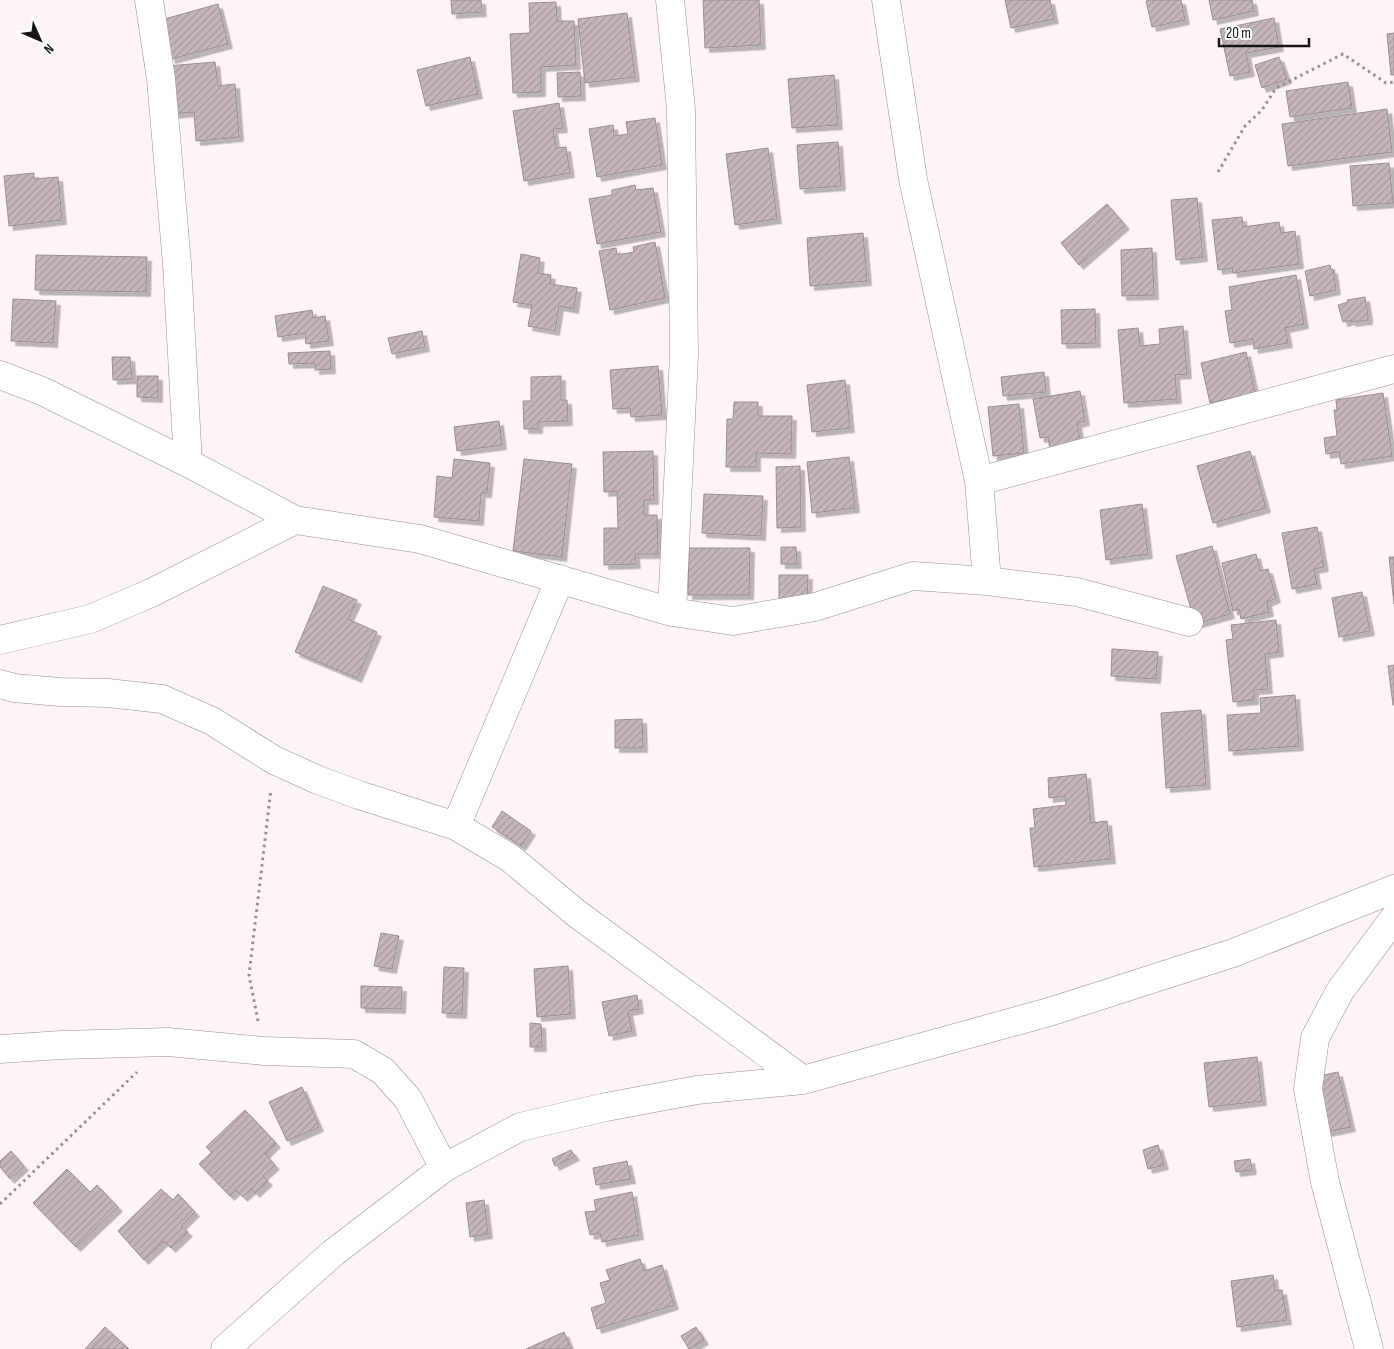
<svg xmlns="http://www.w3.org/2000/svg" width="1394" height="1349" font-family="'Sofia Sans Condensed',sans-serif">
  <defs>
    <pattern id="building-hatch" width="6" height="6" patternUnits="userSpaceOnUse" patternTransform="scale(1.25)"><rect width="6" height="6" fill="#c5b6bb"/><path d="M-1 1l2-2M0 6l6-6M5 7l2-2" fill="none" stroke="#a89ca0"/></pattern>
    <filter id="shadow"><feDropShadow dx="4.5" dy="4.5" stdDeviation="0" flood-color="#0004"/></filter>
  </defs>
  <rect width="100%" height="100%" fill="#fef4f8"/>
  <path fill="url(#building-hatch)" stroke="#9b8d91" filter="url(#shadow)" d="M451,0H481L482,12L452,14Z
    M703,0H759L761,45L705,48Z
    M1005,0H1050L1054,19L1011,28Z
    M1151,0H1181L1185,20L1152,27L1146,1Z
    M1209,0H1252L1254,11L1213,20Z
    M556,2L557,21H574L576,65L541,67V92L513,93L510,34L530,33L529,3Z
    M218,4L228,44L171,59L161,20Z
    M627,13L635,77L585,83L578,19Z
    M1274,18L1279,47L1246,53L1250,72L1230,76L1220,29Z
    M1394,33V75H1391L1387,34Z
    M470,57L478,94L426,106L417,70Z
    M1279,57L1287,79L1262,88L1255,65Z
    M215,62L218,86L235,84L239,137L196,141L194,112L170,114L167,66Z
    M580,72L581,96L558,97L557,73Z
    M834,75L838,125L792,128L788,79Z
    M1348,82L1352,108L1290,117L1286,91Z
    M559,103L563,128L553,129L556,148L566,147L570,173L524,181L513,111Z
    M1387,109L1392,152L1288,166L1282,124Z
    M655,118L662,165L597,177L589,129L613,125L614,136L628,134L626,122Z
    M838,142L841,186L800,189L797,145Z
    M768,148L777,219L735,225L726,154Z
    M1389,163L1393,203L1353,206L1350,166Z
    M34,173V179L58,177L62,220L9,226L4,176Z
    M635,185L636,190L653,188L661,232L597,244L589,199L612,195V190Z
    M1197,198L1203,257L1176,260L1171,200Z
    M1107,204L1125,225L1079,265L1061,243Z
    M1242,217L1243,227L1279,222L1281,233L1295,231L1299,264L1233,273L1232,268L1218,270L1212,220Z
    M863,233L867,281L810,286L807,238Z
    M655,242L665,298L610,310L599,251L616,248L617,255L634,252L633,247Z
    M1152,248L1154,295L1122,296L1121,250Z
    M521,254L540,258L538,273L551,275L550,284L577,288L574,309L559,306L555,331L528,326L532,305L513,302Z
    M36,255L147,257L146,292L35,290Z
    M1330,265L1331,270L1333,269L1336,290L1310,296L1305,271Z
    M1296,275L1304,324L1285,328L1288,343L1254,349L1253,339L1230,343L1225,311L1232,310L1229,287Z
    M1365,297L1368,315V320L1351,322V320L1343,322L1338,305L1348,302L1347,300Z
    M13,299L56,301L53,343L11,341Z
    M1095,309L1096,343L1062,344L1061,310Z
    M312,310L313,318L325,316L329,341L306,344L305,333L278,337L275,316Z
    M1183,326L1187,374L1175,375L1177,399L1124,403L1118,330L1138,328L1140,346L1160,344L1159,329Z
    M422,331L425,347L392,354L388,338Z
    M330,351L331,369L315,370V363L289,364L288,353Z
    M1246,352L1255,393L1210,403L1201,363Z
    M112,357H130L132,379L113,380Z
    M658,366L662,415L631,417L630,408L613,409L610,370Z
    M1044,372L1046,392L1003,396L1001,377Z
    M137,376H158V398L137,397Z
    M561,376V400H567L568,421L538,422V429H524L523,401H531V377Z
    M845,380L850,428L812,432L807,385Z
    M1080,391L1085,421L1077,423L1081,445L1050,450L1048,437L1040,438L1033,399Z
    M1383,393L1392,456L1341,464L1339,452L1326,454L1324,438L1337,436L1334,410H1337L1336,400Z
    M734,402H758V416H792L791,454L756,453V467H726L727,419H733Z
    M1019,404L1024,453L993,456L988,407Z
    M499,421L502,445L457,451L454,427Z
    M653,451L654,500H644V515H657L658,554H635L636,564L604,565V528H618L617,491L604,492L603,452Z
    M1250,451L1266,508L1213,523L1197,466Z
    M849,457L855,508L812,513L807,462Z
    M454,459L490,463L487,493H481L479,521L434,517L437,476L452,478Z
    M524,459L572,464L562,557L513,551Z
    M800,466L801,527L777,528L776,467Z
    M704,494L763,496L761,536L702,533Z
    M1142,504L1148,554L1106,560L1100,510Z
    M1317,527L1324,567L1314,569L1317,584L1292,589L1282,533Z
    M1212,546L1230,614L1195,624L1176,556Z
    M781,547H796L797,564H781Z
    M689,548H750L749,595H688Z
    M1256,554L1260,571L1268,569L1276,598L1267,602L1269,612L1241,619L1239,609L1233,611L1222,563Z
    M1389,557H1394V604Z
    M779,575H808L807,605H779Z
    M323,586L357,600L348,619L377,632L357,678L295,652Z
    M1362,592L1370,631L1339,637L1332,598Z
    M1276,620L1279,652L1265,654L1268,689L1254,690V700L1233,702L1226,640L1233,639L1231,625Z
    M1112,649L1158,652L1156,679L1111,676Z
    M1394,665V705H1393L1388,666Z
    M1295,695L1299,746L1229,751L1227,715L1261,713L1260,698Z
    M1201,710L1206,785L1166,788L1161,713Z
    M642,719L643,748H615V720Z
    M1086,774L1091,823L1107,821L1111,859L1034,867L1030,828H1035L1033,809L1066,805L1065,796L1049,798L1048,778Z
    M502,811L531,831L521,846L492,827Z
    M381,933L399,936L392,969L374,966Z
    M568,966L571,1014L537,1017L534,969Z
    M444,967L464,968L462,1014L442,1013Z
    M361,986L402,987L401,1009L361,1008Z
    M637,995L639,1009L628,1011L632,1031L609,1036L602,1002Z
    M530,1023L541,1024L542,1047H530Z
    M1257,1057L1262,1101L1209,1107L1204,1063Z
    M1338,1072L1351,1127L1327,1132L1315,1077Z
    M302,1087L319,1127L287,1141L269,1102Z
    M245,1110L276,1143L265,1154L275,1165L263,1176L268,1181L255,1193L252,1189L243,1197L236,1190L230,1196L199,1164L212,1152L206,1147Z
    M1158,1145L1164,1165L1148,1169L1143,1150Z
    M571,1150L575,1156L555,1166L552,1159Z
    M11,1151L24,1166L10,1179L0,1167V1161Z
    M1250,1159L1252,1170L1236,1172L1234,1161Z
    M627,1161L631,1179L596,1185L593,1168Z
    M67,1169L90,1192L97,1185L118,1207L76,1247L33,1203Z
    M161,1189L173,1200L178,1194L195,1212L181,1226L188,1232L171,1248L164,1241L144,1260L118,1231Z
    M632,1192L639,1235L602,1242L600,1233L590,1235L585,1212L596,1211L594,1200Z
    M484,1200L488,1234L470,1237L466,1203Z
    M640,1259L644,1271L662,1265L674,1305L597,1329L591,1308L606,1303L600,1283L610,1280L606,1270Z
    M1273,1275L1275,1291L1282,1290L1287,1320L1237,1327L1231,1281Z
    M105,1327L129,1349H85Z
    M696,1327L704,1340L689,1349L681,1336Z
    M564,1332L571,1349H526Z"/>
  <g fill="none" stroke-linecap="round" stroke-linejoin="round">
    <defs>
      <path id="street" d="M149,0L161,79L177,264L188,463
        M670,0L681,109L684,354L672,612
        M886,0L913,179L979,481L987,581
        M0,375L42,391L188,463L295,520
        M979,481L1394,369
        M0,640L90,619L151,593L295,520L420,539L672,612L733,621L815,607L913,576L987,581L1077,592L1189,622
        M0,684L14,688L60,692L108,693L162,699L212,721L274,760L318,780L359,795L456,826L510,858L576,913L803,1080
        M456,826L560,579
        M0,1049L61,1045L168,1042L264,1051L354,1054L383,1071L408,1099L444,1168
        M225,1349L333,1253L444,1168L520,1127L606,1107L697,1090L803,1080L1049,1012L1233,953L1394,889
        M1369,1349L1325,1182L1308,1089L1315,1038L1340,991L1394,918"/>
    </defs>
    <use href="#street" stroke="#9a8c91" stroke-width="29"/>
    <path stroke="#958e91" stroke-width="3" stroke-dasharray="2.5 4" stroke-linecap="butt" d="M1218,172L1245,126L1262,110L1276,88L1343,54L1386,83L1394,82
      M258,1021L249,975L271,789
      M0,1204L137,1072"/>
    <use href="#street" stroke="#fff" stroke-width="28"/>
  </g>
  <g transform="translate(40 40) rotate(135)" stroke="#ffffff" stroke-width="4" paint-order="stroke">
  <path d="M0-4L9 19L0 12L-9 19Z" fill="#181315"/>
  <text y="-8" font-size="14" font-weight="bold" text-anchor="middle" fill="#181315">N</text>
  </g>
  <path d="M1219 38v8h90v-8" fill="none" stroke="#181315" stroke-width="2.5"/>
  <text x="1226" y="38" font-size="15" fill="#181315" stroke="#ffffff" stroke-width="4" paint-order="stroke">20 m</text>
</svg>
